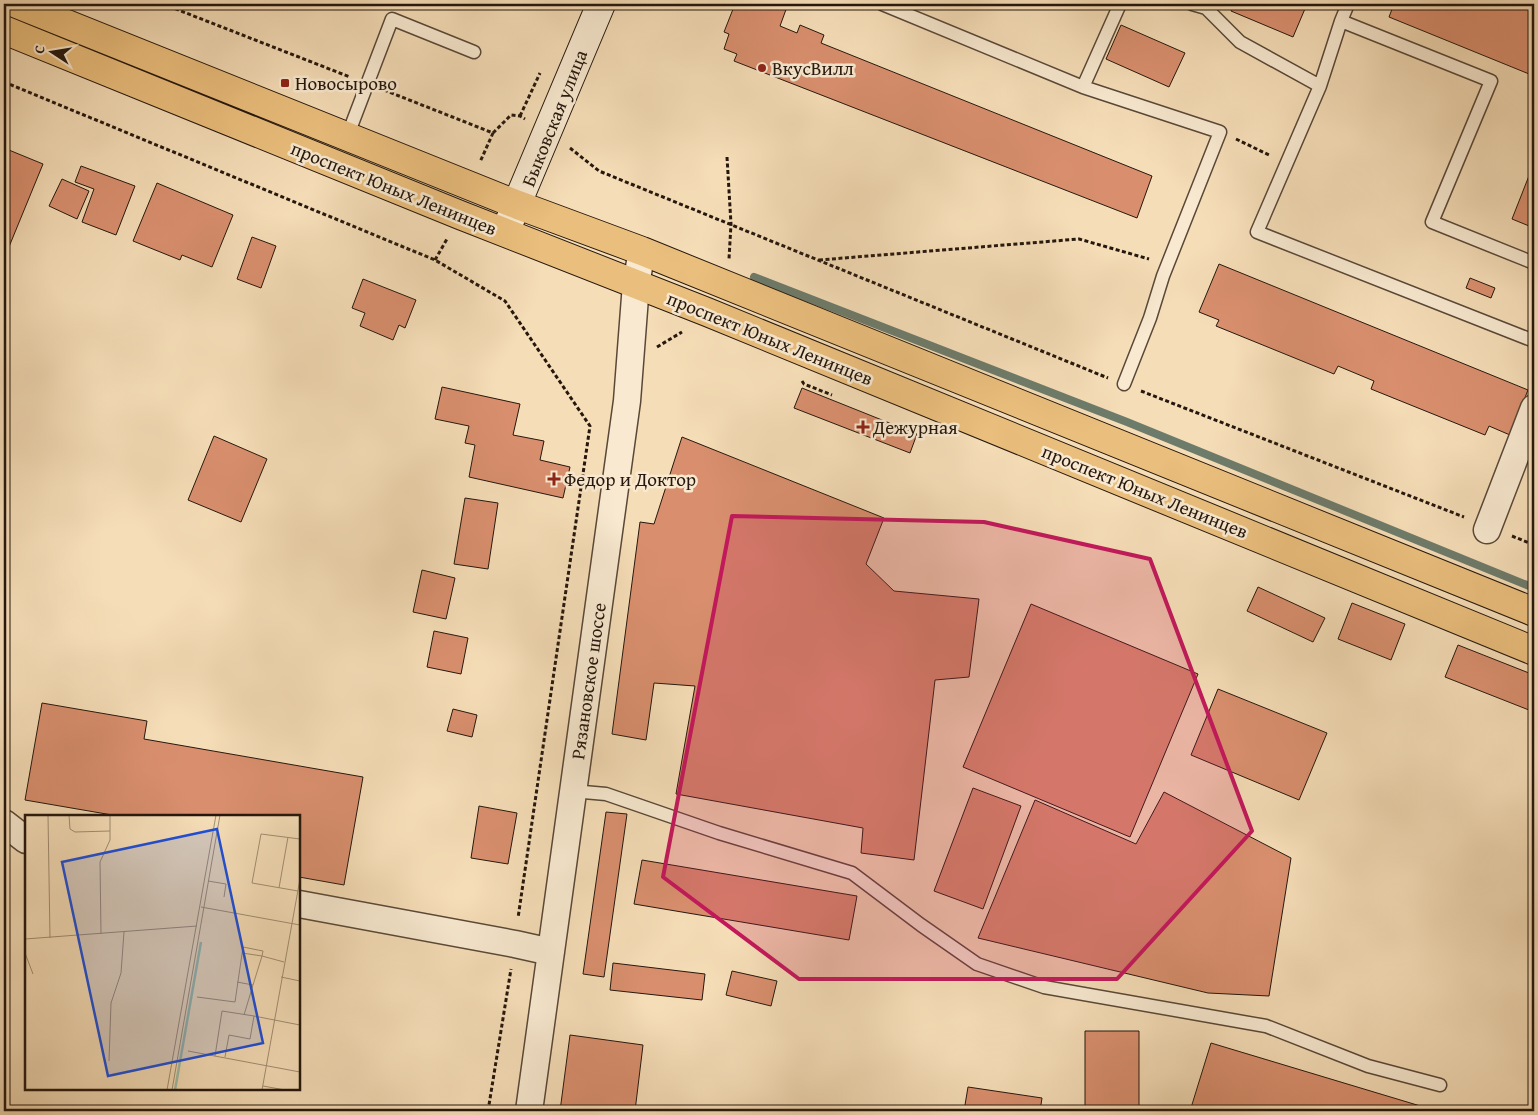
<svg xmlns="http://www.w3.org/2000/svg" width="1538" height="1115" font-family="'Gentium Book Plus',serif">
  <rect width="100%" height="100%" fill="#f5ddb7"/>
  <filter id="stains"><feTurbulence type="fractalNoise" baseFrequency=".004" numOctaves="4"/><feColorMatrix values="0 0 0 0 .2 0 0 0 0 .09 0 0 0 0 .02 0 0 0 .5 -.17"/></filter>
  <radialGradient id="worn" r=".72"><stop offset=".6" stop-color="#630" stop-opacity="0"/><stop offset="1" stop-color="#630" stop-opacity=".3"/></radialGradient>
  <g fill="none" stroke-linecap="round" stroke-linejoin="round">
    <path stroke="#6d7b6a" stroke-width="8" d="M754,277L1127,422L1534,588"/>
  </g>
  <path fill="#d98f6e" stroke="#25170d" d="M735,4H788L780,26L797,33L800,25L824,35L821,43L1152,176L1137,218L734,61L737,54L724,49L729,34L724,32Z
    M1234,4H1307L1293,37L1231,11Z
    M1394,4H1525L1534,8V76L1389,17Z
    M1121,25L1185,53L1169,87L1106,59Z
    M4,148L43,164L4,259Z
    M1534,163V228L1512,219Z
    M81,166L135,186L116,235L82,222L94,189L75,182Z
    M62,179L89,191L77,219L49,206Z
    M157,183L233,215L212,267L182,255L180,260L133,241Z
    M252,237L276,246L261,288L237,279Z
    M1219,264L1528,390L1510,435L1489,426L1485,435L1371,389L1374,381L1338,366L1334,374L1216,326L1219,320L1199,312Z
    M1470,278L1495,288L1491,298L1466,288Z
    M363,279L416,300L405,328L399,325L393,340L360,326L365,313L352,308Z
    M442,387L520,404L513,435L544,441L540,460L570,467L563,498L469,477L475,445L465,443L469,426L435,419Z
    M802,388L917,434L910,453L794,408Z
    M214,436L267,459L241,522L188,500Z
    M682,437L884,518L866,564L894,591L979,599L969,677L935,680L914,860L861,853L863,828L676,794L695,686L654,683L646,740L612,734L640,522L654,524Z
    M465,498L498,503L488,569L454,564Z
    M422,570L455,578L446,619L413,612Z
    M1258,587L1325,618L1313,642L1247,611Z
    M1352,603L1405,624L1391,660L1338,639Z
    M1031,604L1198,674L1130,837L963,767Z
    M434,631L468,638L461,674L427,667Z
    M1458,645L1534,675V712L1445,677Z
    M1218,689L1327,733L1299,800L1191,755Z
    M42,703L147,721L144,739L363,777L344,885L299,877V816H118L25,800Z
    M453,709L477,715L472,737L447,731Z
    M973,788L1021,806L983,909L934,891Z
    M1164,792L1291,858L1269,996L1208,993L978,938L1035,800L1136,844Z
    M479,806L517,813L508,864L471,858Z
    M606,812L627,814L604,977L583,974Z
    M642,860L857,896L849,940L634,904Z
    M613,963L705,974L702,1000L610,990Z
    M732,971L777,981L771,1006L726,995Z
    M1085,1031H1139V1111H1085Z
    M570,1035L643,1045L635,1111H560Z
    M1211,1043L1437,1111H1190Z
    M968,1087L1042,1098L1040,1111H964Z"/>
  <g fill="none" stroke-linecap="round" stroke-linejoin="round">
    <defs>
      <path id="lane" d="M882,4L1083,87L1220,132L1163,276L1150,318L1124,384
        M1192,4L1206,8L1240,42L1320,86
        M1348,4L1341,21L1491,81L1432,222L1534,263
        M1341,21L1320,86L1257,232L1534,341
        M1083,87L1120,4
        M347,137L392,19L474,52
        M572,791L606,794L719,833L852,873L921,925L977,964L1044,987L1266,1026L1368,1066L1440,1085"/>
      <path id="street" d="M1487,530L1534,408
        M4,823L26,840
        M299,904L515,944L551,952
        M529,1111L627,401L636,284L642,251"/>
      <path id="secondary" d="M505,232L601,4"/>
      <path id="primary" d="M17,4L518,205L642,251L1534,612
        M4,30L460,215L707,312L1534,651"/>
    </defs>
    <use href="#lane" stroke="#594838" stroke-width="15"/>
    <use href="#street" stroke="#594838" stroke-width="29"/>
    <use href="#secondary" stroke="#25170d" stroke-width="30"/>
    <use href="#primary" stroke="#25170d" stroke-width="30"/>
    <path stroke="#25170d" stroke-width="3" stroke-dasharray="4 2.5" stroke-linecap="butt" d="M163,4L350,77
      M4,82L435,260L505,301L590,426L518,918
      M384,90L493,133L480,162
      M520,116L540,73
      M493,133L511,115L520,116L525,119
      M1236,139L1269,155
      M570,148L599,171L1108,378
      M727,157L731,224L729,259
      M435,260L447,239
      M819,260L1079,239L1149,259
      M657,347L682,332
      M802,381L804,384L832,395
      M1141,391L1464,517
      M1512,536L1534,545
      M488,1111L511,969"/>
    <use href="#lane" stroke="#f8e9d0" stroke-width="12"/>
    <use href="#street" stroke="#f8e9d0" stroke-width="26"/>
    <use href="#secondary" stroke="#f8e9d0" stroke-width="28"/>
    <use href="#primary" stroke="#eabe7c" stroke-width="28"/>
  </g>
  <path fill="#c2185b" fill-opacity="0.2" stroke="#c2185b" stroke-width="4" stroke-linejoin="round" d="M732,516L984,522L1150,559L1252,831L1117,979H799L663,877Z"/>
  <g fill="#8f2418" stroke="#f8e9d0" stroke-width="2">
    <circle cx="762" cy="68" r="5"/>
    <rect x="280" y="78" width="10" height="10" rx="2.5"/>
    <path d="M860.5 419.5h5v5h5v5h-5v5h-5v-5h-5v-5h5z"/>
    <path d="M551.5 471.5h5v5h5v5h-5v5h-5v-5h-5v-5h5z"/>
  </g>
  <g text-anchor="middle" stroke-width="5" stroke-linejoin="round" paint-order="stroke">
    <g font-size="19" fill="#25170d" stroke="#f8e9d0" text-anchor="start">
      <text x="772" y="75">ВкусВилл</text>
      <text x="295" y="90">Новосырово</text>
      <text x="873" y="434">Дежурная</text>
      <text x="564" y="486">Федор и Доктор</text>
    </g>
    <g font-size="19" fill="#25170d" stroke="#f8e9d0">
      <text transform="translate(554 118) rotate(-68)" y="7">Быковская улица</text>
      <text transform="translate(394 188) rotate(22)" y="7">проспект Юных Ленинцев</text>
      <text transform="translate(770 338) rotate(22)" y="7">проспект Юных Ленинцев</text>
      <text transform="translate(1145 491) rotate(22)" y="7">проспект Юных Ленинцев</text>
      <text transform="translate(588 681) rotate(-82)" y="7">Рязановское шоссе</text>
    </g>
  </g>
  <g transform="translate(25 815)">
    <rect width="275" height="275" fill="#f5ddb7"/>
    <path fill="none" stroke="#9dbda8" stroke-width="2.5" d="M150,275L176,127"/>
    <path fill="none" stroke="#a28e73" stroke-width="1" d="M23,0L25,123M44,0L45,14L50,17L85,16M183,66L201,69L199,82M254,73L263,22M273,76L227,68L236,19L275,24M176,92L275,110M76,119L75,47L85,25V0M0,124L172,111M0,138L8,159M256,162L275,166M212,167L228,170L237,141L217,138M172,182L210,187L218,132L238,136L237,141L259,147M219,200L228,170M163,236L275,257M190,241L197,196L229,201M200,242L204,220L225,224L229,201L275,210M84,246L86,188L96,158L99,117M238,271L260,275M142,275L191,0M147,275L195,0M237,275L275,64"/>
    <path fill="#1d4ed8" fill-opacity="0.15" stroke="#1d4ed8" stroke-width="2.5" d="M192,14L238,228L83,261L37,47Z"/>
    <rect width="275" height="275" fill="none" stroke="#25170d" stroke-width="2.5"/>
  </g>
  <rect width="1538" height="1115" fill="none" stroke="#f5ddb7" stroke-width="20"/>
  <rect x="5" y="5" width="1528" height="1105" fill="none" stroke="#25170d" stroke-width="2.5"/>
  <rect x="10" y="10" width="1518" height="1095" fill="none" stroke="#25170d"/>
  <g transform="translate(52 52) rotate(282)" stroke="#f8e9d0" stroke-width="4" paint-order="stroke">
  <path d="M0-4L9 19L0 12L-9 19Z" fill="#25170d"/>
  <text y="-8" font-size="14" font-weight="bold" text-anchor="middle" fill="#25170d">С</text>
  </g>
  <rect width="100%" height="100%" filter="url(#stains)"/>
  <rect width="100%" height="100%" fill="url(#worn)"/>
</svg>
